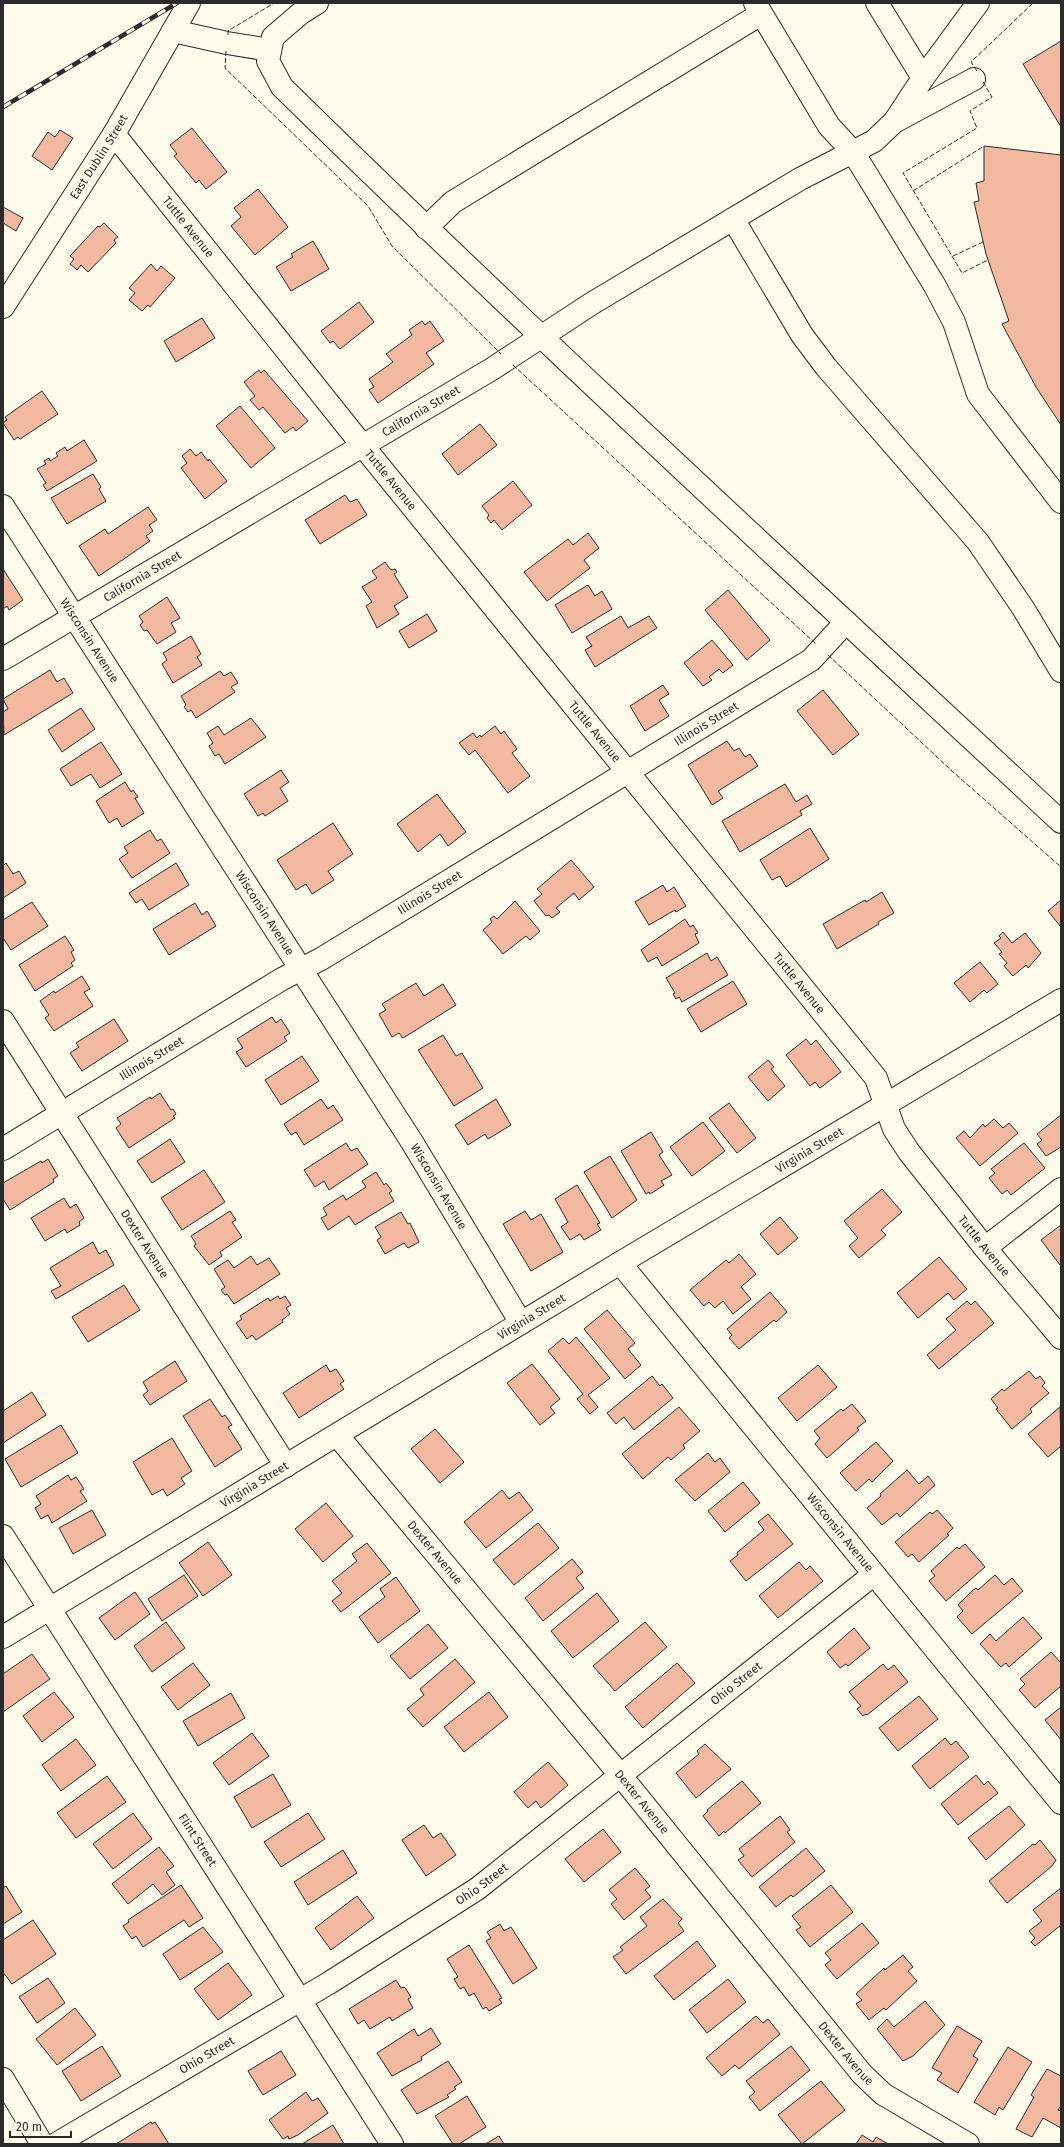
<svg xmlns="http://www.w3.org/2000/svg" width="1064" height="2147" font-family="'Fira Sans',sans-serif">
  <rect width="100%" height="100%" fill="#fdfbea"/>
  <path fill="#f2b8a0" stroke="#2b2b2b" d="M1061,41V127L1023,64Z
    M192,128L227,172L206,189L199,180L196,183L174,156L177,154L170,145Z
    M60,130L73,138L52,170L32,156L48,132L55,137Z
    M984,146L1061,155V425L1036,387L1002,324L1009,321L986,254L974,202L979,201L976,183L984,181Z
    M258,189L288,227L255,255L231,226L241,217L234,208Z
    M3,207L23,218L16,231L3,223Z
    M104,223L118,237L114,240L116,243L88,272L81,265L77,270L70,264L74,259L70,256L98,226L100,227Z
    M313,241L329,269L291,291L276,267L293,257L291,254Z
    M151,264L157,271L161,266L175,278L150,307L148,305L142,311L129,300L135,293L129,288Z
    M359,302L374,322L340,349L333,341L330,343L321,331Z
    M202,318L215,338L176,362L164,341Z
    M422,321L425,325L430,321L444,341L426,353L434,364L378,403L369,390L374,387L369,379L393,362L386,354L412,335L409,330Z
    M259,370L261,373L264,370L308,421L296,431L293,427L285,433L263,407L259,410L250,400L255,396L244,382Z
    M42,391L58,414L20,439L18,437L14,440L3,423L7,420L5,417Z
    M240,406L275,448L251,468L216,426Z
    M480,424L497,445L458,475L442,454Z
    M84,440L97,461L47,491L43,485L46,483L37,469L46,464L44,461L49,458L50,461L58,456L56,453L65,447L67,451Z
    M190,449L196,456L201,452L208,461L209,459L227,481L205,499L181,468L187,463L182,456Z
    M93,474L101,487L99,489L106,501L67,524L51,498Z
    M513,481L532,505L502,530L494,520L491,523L487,518L489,515L482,506Z
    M345,495L350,502L357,499L367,515L320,544L305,520Z
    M148,507L157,520L149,525L153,531L146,536L150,541L99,576L79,546L105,529L108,534Z
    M588,533L599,548L584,560L590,568L547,601L524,572L568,539L573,545Z
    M385,562L390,569L392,570L395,569L397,572L394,574L408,597L394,606L399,614L377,628L366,606L372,602L362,587L377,578L372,571Z
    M3,569L23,600L9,610L7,606L3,609Z
    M588,585L595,596L602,591L612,609L572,633L555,605Z
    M728,590L770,640L747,660L705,610Z
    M167,597L180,618L171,623L176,632L157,644L147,630L144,631L140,625L143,622L139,616Z
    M427,614L437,631L409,648L399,631Z
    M621,616L628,628L649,616L657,628L595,667L585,650L592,646L586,637Z
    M191,636L201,654L197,657L202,665L173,683L162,664L167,660L163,653Z
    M712,640L733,665L723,673L719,669L709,677L712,680L703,686L684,663Z
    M50,670L57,682L64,678L73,693L4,735L3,712L8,709L3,699Z
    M220,671L224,676L231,672L238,683L231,687L235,692L196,718L191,710L188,712L184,707L186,705L181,696Z
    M663,685L669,694L659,700L669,716L645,731L630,706Z
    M823,690L859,734L833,755L797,711Z
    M81,708L95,729L62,752L48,730Z
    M251,718L266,737L225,764L219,754L215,756L209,746L213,743L207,733L218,726L224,735Z
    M495,726L501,734L504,731L517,749L512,753L530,776L508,793L475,750L469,755L459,743L473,733L477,738L480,735L481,737Z
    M727,741L734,751L739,748L745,757L750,754L758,766L718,791L723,798L712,805L688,765Z
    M101,742L122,774L100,788L91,774L71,786L60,769Z
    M281,770L289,782L280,788L288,801L265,816L263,813L258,816L244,794Z
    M125,782L131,792L133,790L138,797L135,798L144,813L122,827L117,818L109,823L96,801Z
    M785,784L796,802L807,795L812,804L800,811L802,815L740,852L722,821Z
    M437,794L466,832L448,846L440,834L418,852L397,824Z
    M333,823L353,854L328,871L334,880L312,894L306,884L296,890L277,860Z
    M810,828L829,859L786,887L780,876L772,880L760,860Z
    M150,830L157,841L161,839L170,853L132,878L119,859L128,853L124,847Z
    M571,860L594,887L579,900L574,893L556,908L560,912L552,918L549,915L546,916L534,901L542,894L537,889Z
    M6,863L13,874L19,871L26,883L3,898V866Z
    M176,863L189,885L149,910L142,899L136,903L129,893Z
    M663,885L667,892L674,887L686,906L676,912L675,910L649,925L635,902Z
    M882,892L894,913L878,922L879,924L837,949L823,924L865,900L866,902Z
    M1061,900V927L1048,911Z
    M515,901L540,931L530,940L526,936L503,954L483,930L492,922L490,919L494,916L497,919Z
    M32,902L48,926L11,950L3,938V920Z
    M195,903L202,915L207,911L216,926L169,955L153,929Z
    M685,919L690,927L693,925L698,933L695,934L699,943L662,966L657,957L648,962L641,950Z
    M1003,932L1012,943L1025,933L1041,953L1028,968L1026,965L1013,976L1004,966L1007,963L999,954L1002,952L994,943L1001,938L999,936Z
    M65,936L74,950L71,952L75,960L71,963L73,966L35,991L19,965Z
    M707,953L711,961L717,957L728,975L682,1002L679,997L676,999L673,994L675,993L666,978Z
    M980,962L998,984L987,993L984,990L970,1002L954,983Z
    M82,976L90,989L84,992L93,1006L54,1031L45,1018L49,1015L40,1001L54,991L55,993Z
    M733,981L747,1004L701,1032L687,1009Z
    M416,983L424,996L443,984L456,1005L403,1038L399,1033L392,1037L379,1014L386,1010L382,1004Z
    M272,1017L276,1023L281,1019L290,1033L284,1037L287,1041L246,1067L236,1052L243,1048L237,1039Z
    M114,1019L128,1041L82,1071L70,1053L79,1047L76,1043Z
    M443,1035L456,1056L462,1053L483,1088L454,1106L418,1050Z
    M806,1039L811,1045L816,1040L841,1072L820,1088L815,1082L810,1086L786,1055Z
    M302,1056L319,1081L281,1105L265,1080Z
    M768,1060L774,1067L771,1069L785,1086L768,1101L748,1077Z
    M160,1093L171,1110L173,1109L176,1114L173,1116L175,1118L129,1148L116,1128L121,1124L117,1118L150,1097L151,1099Z
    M321,1099L328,1109L333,1105L343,1120L304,1145L296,1132L291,1135L284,1124Z
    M496,1099L511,1125L488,1139L485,1134L468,1145L455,1125Z
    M729,1103L756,1138L737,1153L709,1118Z
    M1061,1115V1147L1046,1156L1037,1144L1042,1140L1037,1134Z
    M994,1119L1003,1128L1009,1123L1018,1133L980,1166L956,1138L964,1131L970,1138L983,1124L985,1127Z
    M703,1122L725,1151L692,1176L670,1147Z
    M651,1132L663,1152L659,1155L672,1175L661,1181L664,1185L650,1194L649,1192L646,1194L621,1151Z
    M170,1139L185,1162L152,1183L137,1161Z
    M346,1143L351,1151L357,1148L368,1164L329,1190L324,1181L315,1187L304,1170Z
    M1024,1143L1045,1168L1011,1195L1007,1190L1002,1194L989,1178L995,1173L991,1169Z
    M610,1156L637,1200L612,1218L584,1172Z
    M48,1159L58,1176L53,1179L54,1182L10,1210L3,1199V1183L41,1161L42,1163Z
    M204,1170L225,1202L182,1230L161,1198Z
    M376,1172L384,1185L386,1183L392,1191L389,1193L394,1201L355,1225L349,1216L328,1230L321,1218L327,1215L323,1208L343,1195L346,1200L366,1187L362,1181Z
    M577,1185L600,1223L597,1224L601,1230L584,1240L580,1234L570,1240L561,1227L568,1222L555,1199Z
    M882,1189L902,1212L881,1230L886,1235L859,1258L849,1246L858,1238L844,1221Z
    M64,1198L70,1208L76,1204L84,1218L79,1222L80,1225L67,1233L65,1229L45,1241L31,1218Z
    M230,1211L236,1220L232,1222L242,1237L220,1252L222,1256L209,1265L194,1246L196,1244L191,1236Z
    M525,1211L531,1220L541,1214L563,1252L531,1271L503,1224Z
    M401,1212L408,1224L410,1223L419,1242L408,1248L404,1243L385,1254L377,1240L381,1237L375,1227Z
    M780,1217L798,1238L778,1255L760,1234Z
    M1061,1225V1264L1060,1265L1041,1240Z
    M93,1242L99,1254L106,1250L114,1265L56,1299L51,1291L61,1286L50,1268Z
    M739,1254L756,1274L741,1287L751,1299L733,1314L723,1301L715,1308L709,1302L704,1306L690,1290L726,1260L729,1263Z
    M251,1256L257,1265L269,1258L280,1274L234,1304L227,1294L225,1295L221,1290L225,1287L214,1269L228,1260L234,1268Z
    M939,1257L967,1289L954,1300L948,1293L918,1318L897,1293Z
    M124,1285L140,1310L88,1342L72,1317Z
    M770,1292L787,1312L776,1322L774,1320L739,1349L729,1338L732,1335L727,1329Z
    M278,1296L280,1299L285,1296L291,1305L286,1308L290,1314L282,1320L283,1322L256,1340L252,1335L247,1339L236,1323L242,1319L240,1316L268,1298L270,1301Z
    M967,1301L971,1305L975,1301L994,1323L939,1369L927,1355L956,1330L946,1319Z
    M607,1310L635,1343L628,1349L641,1365L625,1379L584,1329Z
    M576,1337L610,1378L588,1395L598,1407L590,1414L577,1399L583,1394L548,1351L563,1338L569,1344Z
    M175,1361L187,1381L150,1405L143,1395L148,1391L143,1382Z
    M532,1364L560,1399L550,1407L555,1413L540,1425L507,1383Z
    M326,1365L330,1372L336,1369L344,1381L340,1384L344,1389L299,1418L283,1393Z
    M818,1365L837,1387L797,1421L778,1398Z
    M1029,1371L1036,1379L1040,1376L1045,1383L1042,1386L1049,1393L1030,1409L1032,1412L1012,1429L996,1409L998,1408L991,1399L1002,1389L1004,1391Z
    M652,1376L660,1386L662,1384L673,1398L634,1430L624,1417L616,1424L607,1413Z
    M32,1392L46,1415L3,1443V1411Z
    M210,1399L222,1417L225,1415L232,1425L228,1427L242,1449L215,1467L183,1416Z
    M852,1404L866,1421L857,1428L859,1430L827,1458L815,1444L820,1438L814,1431L841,1409L843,1411Z
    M679,1407L700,1431L683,1445L685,1448L671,1460L668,1457L643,1479L622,1454Z
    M1060,1407L1061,1446L1048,1457L1028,1434Z
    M61,1425L78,1453L21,1487L5,1459Z
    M435,1429L464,1462L440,1483L411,1449Z
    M172,1438L192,1471L181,1478L185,1484L167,1496L163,1489L152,1495L133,1462Z
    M876,1442L893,1461L872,1482L869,1479L856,1491L840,1473Z
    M708,1453L715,1462L720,1458L730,1472L695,1501L675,1480Z
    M907,1470L919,1484L928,1476L935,1485L900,1517L897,1513L882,1525L867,1508L881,1496L880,1494Z
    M68,1475L71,1480L76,1477L84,1489L80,1491L87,1501L52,1523L48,1515L41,1519L35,1508L41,1504L36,1496Z
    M743,1482L760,1503L725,1532L708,1511Z
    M502,1490L509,1499L519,1492L533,1510L486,1548L464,1522Z
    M326,1503L353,1536L323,1562L295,1529Z
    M92,1510L106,1535L73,1554L59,1528Z
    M937,1510L953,1528L947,1534L949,1535L919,1562L912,1554L908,1557L895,1542L930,1512L932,1514Z
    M768,1514L793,1544L746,1581L730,1561L738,1555L737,1553L739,1551L764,1530L758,1522Z
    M538,1523L559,1548L514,1585L493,1560Z
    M208,1542L232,1575L203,1596L179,1563Z
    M367,1543L391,1573L341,1612L332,1601L342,1593L332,1581L357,1561L352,1554Z
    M965,1544L985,1567L946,1601L929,1581L935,1576L931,1571L957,1547L959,1549Z
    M572,1559L583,1572L576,1578L584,1588L543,1621L525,1598Z
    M799,1562L806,1570L810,1566L823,1581L778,1618L759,1596Z
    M184,1575L198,1596L162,1621L148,1599Z
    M995,1575L1004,1585L1012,1578L1023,1591L972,1634L957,1617L963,1611L958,1605L972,1591L976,1588L978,1590Z
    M396,1577L420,1611L378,1643L359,1617L385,1597L380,1589Z
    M135,1592L150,1614L115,1640L99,1618Z
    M597,1593L619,1621L573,1658L551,1631Z
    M1023,1617L1042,1638L1009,1667L1006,1663L1001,1667L980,1644L990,1634L996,1641Z
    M166,1622L185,1648L152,1672L134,1646Z
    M645,1622L667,1647L615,1691L593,1666Z
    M428,1624L448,1648L410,1679L390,1656Z
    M854,1628L870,1648L848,1666L846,1664L840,1668L827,1652Z
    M1051,1652L1061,1663V1686L1035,1708L1019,1690L1025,1684L1020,1679Z
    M32,1654L50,1679L3,1712V1674Z
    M455,1659L475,1682L423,1727L407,1709L424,1695L420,1689Z
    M193,1663L210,1685L178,1710L161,1687Z
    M677,1663L695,1683L643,1728L625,1707Z
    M883,1664L888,1670L894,1665L908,1682L867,1715L866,1714L863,1716L857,1709L861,1706L849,1692Z
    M54,1692L74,1717L42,1742L23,1716Z
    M489,1692L508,1717L464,1752L444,1727Z
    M231,1693L245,1718L198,1746L183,1721Z
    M919,1696L938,1719L898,1751L879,1728Z
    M1061,1707V1740L1045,1720Z
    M252,1733L269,1756L229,1785L213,1763Z
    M945,1738L951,1745L956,1741L969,1757L930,1789L912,1766Z
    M76,1739L96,1765L61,1791L42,1765Z
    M705,1744L731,1769L696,1798L676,1773L699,1754L697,1751Z
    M548,1762L568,1785L541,1808L536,1801L528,1808L514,1792Z
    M273,1774L291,1805L252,1828L234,1797Z
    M976,1775L984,1785L988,1781L998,1793L958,1825L941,1804Z
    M107,1776L126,1802L76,1838L57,1813Z
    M742,1781L761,1803L725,1833L724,1831L719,1836L703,1816L708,1811L707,1810Z
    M1009,1806L1025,1825L986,1860L968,1838Z
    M133,1813L152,1839L113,1869L93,1844Z
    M308,1813L325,1839L281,1867L264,1842Z
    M780,1816L790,1830L787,1832L795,1842L752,1877L738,1860L744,1856L739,1849Z
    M424,1825L433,1838L441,1833L456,1855L426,1876L402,1840Z
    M603,1829L621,1852L584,1882L565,1859Z
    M1040,1840L1056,1860L1052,1866L1007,1903L989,1881L1033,1844L1035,1845Z
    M159,1847L174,1866L166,1872L175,1885L162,1895L153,1884L128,1904L112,1884Z
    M806,1848L825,1871L793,1897L791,1895L776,1907L759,1887Z
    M343,1850L357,1873L308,1905L294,1882Z
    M635,1868L650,1886L645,1890L651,1897L624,1920L611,1904L617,1899L609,1890Z
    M181,1885L203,1918L189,1927L184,1920L143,1947L136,1936L132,1939L123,1926L129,1922L128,1920Z
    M831,1885L853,1912L810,1947L796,1930L801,1927L792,1916Z
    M6,1886L22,1912L3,1924V1888Z
    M1061,1888V1925L1035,1946L1031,1942L1035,1938L1029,1931L1042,1921L1033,1910Z
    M357,1896L374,1918L331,1950L315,1928Z
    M663,1899L682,1919L678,1923L684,1931L626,1974L613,1957L623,1950L620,1947L647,1926L640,1917Z
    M33,1920L56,1954L12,1984L3,1972V1940Z
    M862,1923L879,1943L837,1979L825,1965L831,1960L825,1953Z
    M500,1924L504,1931L511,1927L537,1968L513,1984L486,1941L491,1938L487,1932Z
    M203,1927L223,1952L180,1980L163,1954Z
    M697,1941L716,1966L674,2000L654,1976Z
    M469,1945L502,1998L499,1999L502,2003L489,2011L486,2007L483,2009L474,1993L469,1996L464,1987L460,1989L454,1979L458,1977L447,1959Z
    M903,1955L913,1967L908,1971L917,1981L886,2010L884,2008L869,2020L856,2004L862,2000L856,1994L884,1968L885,1970Z
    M228,1963L252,1995L218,2020L194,1989Z
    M48,1978L65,2003L37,2023L19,1997Z
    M728,1979L746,2002L707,2033L689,2010Z
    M396,1980L401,1988L404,1987L406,1989L411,1997L408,1999L413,2008L392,2021L390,2017L370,2029L364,2020L358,2024L349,2009Z
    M925,2001L945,2025L913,2056L903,2061L877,2029L887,2019L894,2027Z
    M75,2008L96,2035L57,2065L36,2039Z
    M756,2016L763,2023L768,2019L780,2034L739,2069L735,2065L722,2076L706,2058Z
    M957,2026L982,2041L973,2056L978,2059L958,2093L937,2080L942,2073L932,2068Z
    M431,2028L441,2044L421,2057L422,2060L392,2076L377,2053L414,2029L418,2036Z
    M102,2046L121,2076L81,2101L62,2071Z
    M791,2046L810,2070L760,2111L749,2097L755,2092L746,2081Z
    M1008,2047L1032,2062L1003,2110L999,2107L995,2115L974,2102Z
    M281,2051L296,2075L263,2095L248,2071Z
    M448,2061L462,2082L454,2087L456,2089L447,2095L449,2097L417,2114L401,2090Z
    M1047,2069L1061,2076V2105L1058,2110L1061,2111V2128L1043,2118L1032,2137L1016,2129L1034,2097L1031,2095Z
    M821,2081L845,2110L802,2144L778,2115Z
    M306,2092L312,2101L318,2098L328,2113L298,2135L289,2139L288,2136L283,2139L269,2120Z
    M467,2096L486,2127L459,2144H453L435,2116Z
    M151,2122L152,2124L155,2122L169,2144H116Z
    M333,2125L344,2144H302Z
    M862,2135L873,2142L876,2137L888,2144H856Z
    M499,2136L504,2144H485L489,2142Z"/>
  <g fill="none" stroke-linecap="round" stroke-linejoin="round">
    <defs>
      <g id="minor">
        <path d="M317,3L301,13L273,37L268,61L282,87C537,337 800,579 1061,822"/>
        <path d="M755,3L829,126L853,152L935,286L954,322L978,394L1061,502"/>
        <path d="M877,3L923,78"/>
        <path d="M173,31L227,43L270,50"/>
        <path d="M896,119L923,78L978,3"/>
        <path id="s1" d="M114,134L350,430L876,1078L894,1129L909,1152L985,1248L1061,1338"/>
        <path d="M733,219L802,335L826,367L978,542L1023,608L1061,671"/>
        <path d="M426,228L453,202L761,14"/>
        <path id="s2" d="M3,307L114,134L189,3"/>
        <path id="s3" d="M3,506L412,1142L521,1323"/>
        <path id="s4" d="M3,659L492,369L591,304L800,179L874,141L894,122L974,79"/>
        <path id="s5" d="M3,1021L286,1466"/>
        <path id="s6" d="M3,1149L282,979L321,959L811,660L846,622"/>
        <path d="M985,1248L1061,1189"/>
        <path id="s7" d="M620,1263L1061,1803"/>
        <path id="s8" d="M337,1435L621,1776L862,2074L883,2094L968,2144"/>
        <path id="s9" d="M3,1536L392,2144"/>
        <path id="s10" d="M3,1637L620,1263L1061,1000"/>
        <path id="s11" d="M56,2144L329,1983L477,1889L873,1575"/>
      </g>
      <path id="major" d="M3,2079L42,2144"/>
    </defs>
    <use href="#minor" stroke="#2b2b2b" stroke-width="24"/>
    <use href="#major" stroke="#2b2b2b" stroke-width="24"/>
    <use href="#minor" stroke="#fdfbea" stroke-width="22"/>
    <use href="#major" stroke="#fdfbea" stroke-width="22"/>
    <defs>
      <path id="rail" d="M3,107L177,3"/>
    </defs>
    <use href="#rail" stroke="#2b2b2b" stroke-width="4.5"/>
    <use href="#rail" stroke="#fdfbea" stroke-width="3" stroke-dasharray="9" stroke-linecap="butt"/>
    <path stroke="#2b2b2b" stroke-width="1" stroke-dasharray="5 2" stroke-linecap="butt" d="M228,35V31L274,3
      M226,51L225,68L368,206L392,246L501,354
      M977,71L971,62L1033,3
      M983,82L992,97L970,111L977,128L903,173L962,273L988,260
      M913,191L984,146
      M953,256L983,242
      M513,365L816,644
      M828,655L952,771L1061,867"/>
  </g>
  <g text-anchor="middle" stroke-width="3" stroke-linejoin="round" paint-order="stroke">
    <g font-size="12" fill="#2b2b2b" stroke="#fdfbea">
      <text dy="4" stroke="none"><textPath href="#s2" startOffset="178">East Dublin Street</textPath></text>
      <text dy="4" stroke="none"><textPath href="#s1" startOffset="119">Tuttle Avenue</textPath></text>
      <text dy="4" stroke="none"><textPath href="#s4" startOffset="486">California Street</textPath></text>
      <text dy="4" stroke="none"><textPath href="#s1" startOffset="443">Tuttle Avenue</textPath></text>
      <text dy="4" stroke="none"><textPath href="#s4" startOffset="162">California Street</textPath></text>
      <text dy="4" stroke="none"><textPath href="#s3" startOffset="160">Wisconsin Avenue</textPath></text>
      <text dy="4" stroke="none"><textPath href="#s6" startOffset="822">Illinois Street</textPath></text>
      <text dy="4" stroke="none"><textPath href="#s1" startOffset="767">Tuttle Avenue</textPath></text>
      <text dy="4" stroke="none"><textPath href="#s6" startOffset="498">Illinois Street</textPath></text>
      <text dy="4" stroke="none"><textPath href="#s3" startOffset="484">Wisconsin Avenue</textPath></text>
      <text dy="4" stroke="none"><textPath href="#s1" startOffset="1091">Tuttle Avenue</textPath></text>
      <text dy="4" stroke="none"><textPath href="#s6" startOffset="174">Illinois Street</textPath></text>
      <text dy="4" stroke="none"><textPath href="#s10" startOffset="942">Virginia Street</textPath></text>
      <text dy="4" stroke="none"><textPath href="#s3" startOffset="808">Wisconsin Avenue</textPath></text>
      <text dy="4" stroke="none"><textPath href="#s5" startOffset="264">Dexter Avenue</textPath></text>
      <text dy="4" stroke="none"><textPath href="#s1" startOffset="1415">Tuttle Avenue</textPath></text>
      <text dy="4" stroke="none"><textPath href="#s10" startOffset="618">Virginia Street</textPath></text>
      <text dy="4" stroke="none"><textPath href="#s10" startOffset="294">Virginia Street</textPath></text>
      <text dy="4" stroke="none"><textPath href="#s7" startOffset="348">Wisconsin Avenue</textPath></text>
      <text dy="4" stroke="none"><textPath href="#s8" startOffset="153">Dexter Avenue</textPath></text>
      <text dy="4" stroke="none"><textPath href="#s11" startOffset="823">Ohio Street</textPath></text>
      <text dy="4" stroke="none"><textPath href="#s8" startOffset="477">Dexter Avenue</textPath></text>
      <text dy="4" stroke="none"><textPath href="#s9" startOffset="361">Flint Street</textPath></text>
      <text dy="4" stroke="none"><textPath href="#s11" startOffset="499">Ohio Street</textPath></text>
      <text dy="4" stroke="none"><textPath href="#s8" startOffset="801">Dexter Avenue</textPath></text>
      <text dy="4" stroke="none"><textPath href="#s11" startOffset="175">Ohio Street</textPath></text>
    </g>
  </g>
  <rect width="1064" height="2147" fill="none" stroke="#2b2b2b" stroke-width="8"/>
  <path d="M10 2131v6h61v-6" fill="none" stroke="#2b2b2b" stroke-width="2"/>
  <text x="16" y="2131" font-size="12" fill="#2b2b2b" stroke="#fdfbea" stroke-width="3" paint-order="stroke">20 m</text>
</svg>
